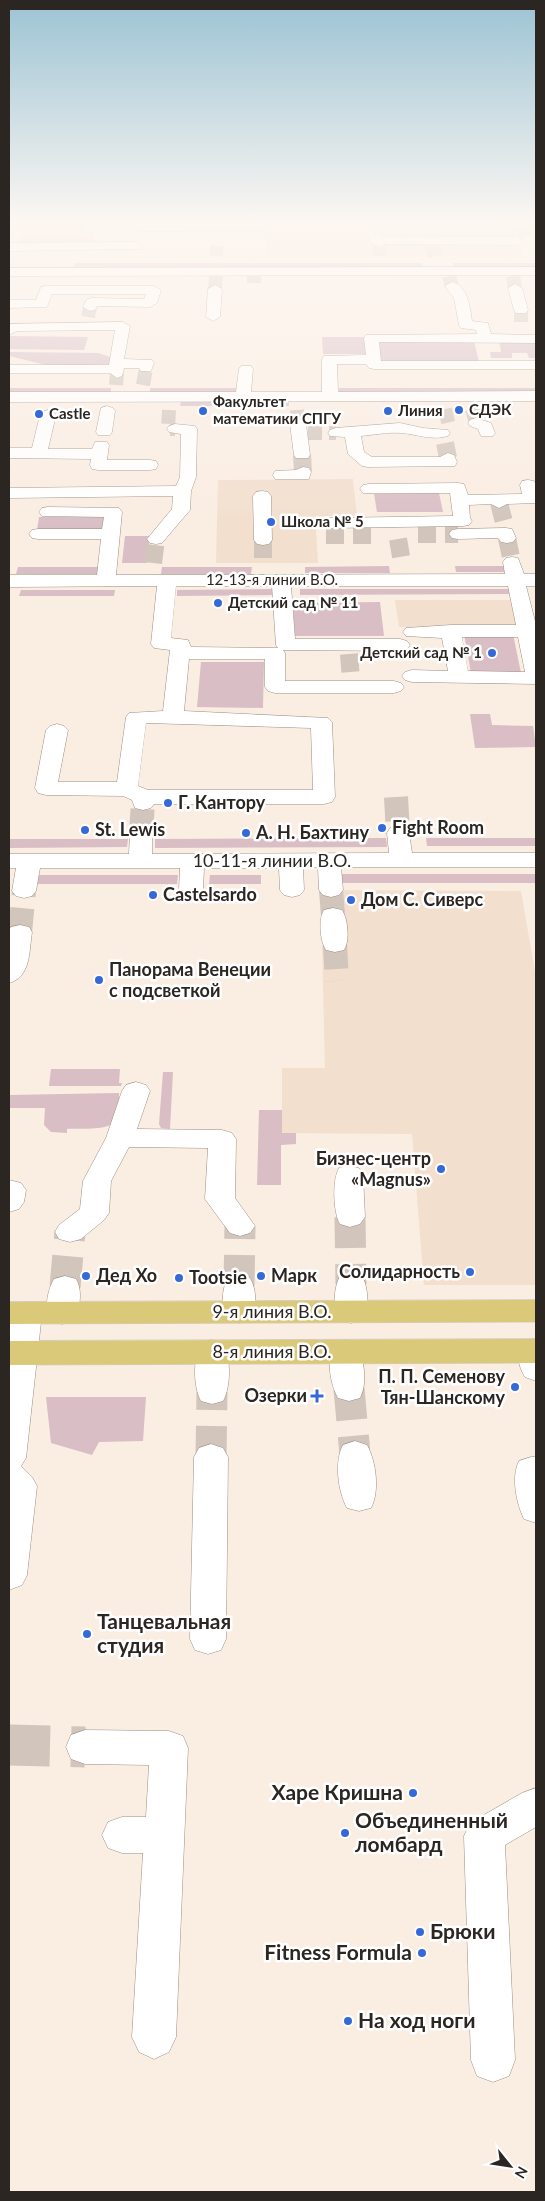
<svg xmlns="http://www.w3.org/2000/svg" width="545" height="2201" font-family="Lato,sans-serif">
  <rect width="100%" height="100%" fill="#faede2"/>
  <path fill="#f2dfce" d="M268,220H511L522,255L266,256L265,229H268Z
    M353,479L357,516H324L325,529H316L318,563H216L218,480Z
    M395,600H512L518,627H399Z
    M321,890L521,891L536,978V1285H424L412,1134L282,1133V1068H325L322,945H344L343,915H322Z"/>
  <path fill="#d9bec6" d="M33,220L86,221L83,231L70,235L96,231L93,243H58V241H54L53,243H18L21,235H41L21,234V231L14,230L16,223Z
    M75,263H422V269H73Z
    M453,263H536V269H454Z
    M9,336L88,337L84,350L9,349Z
    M322,337H364L366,354H323Z
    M499,340H536V358H529L527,353H512V358H491L490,352H501Z
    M378,341H474L479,362H380Z
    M9,352L98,353L110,357V364L54,367L9,356Z
    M9,388H111V392H9Z
    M150,388H237L236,392H150Z
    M339,388H536V391L339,392Z
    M181,402H289V406H180Z
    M439,493L443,512H377L374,494Z
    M104,516L103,529L37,530L39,517Z
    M125,536H150L147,563H122Z
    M389,566L390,573H305V567Z
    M455,566H506L507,572H456Z
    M18,567H98L97,574H16Z
    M162,567H252L251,574H161Z
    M275,589L276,595L177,596V590Z
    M300,589H510L512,594L300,595Z
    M21,590H115L114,596H19Z
    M380,602L384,636H295L293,603Z
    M464,634H513L521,673H471Z
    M201,662H264L263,708L197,707Z
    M470,714H490L492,725L533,726L536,747L475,748Z
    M386,838L387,847L155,848V839Z
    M426,838H536V846H427Z
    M9,839H128L127,847L9,848Z
    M339,874H536V883H340Z
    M37,875H178L177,884H36Z
    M210,875H261V884H209Z
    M51,1069H120L119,1083H122L121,1086H49Z
    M163,1072H173L170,1129L161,1128L159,1124Z
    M119,1093C119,1100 120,1110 118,1117C114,1132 79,1128 67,1129V1133L51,1132L44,1125L45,1108H9V1095Z
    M259,1110H282V1133H296V1144L281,1145V1185H257Z
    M46,1397H146L143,1441L99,1442L92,1455L51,1443Z"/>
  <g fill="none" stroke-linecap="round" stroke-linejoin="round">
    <path stroke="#d1c5bc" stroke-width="14" stroke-dasharray="14 7" stroke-linecap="butt" d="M523,227L527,236
      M379,243L380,256
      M432,243L435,256
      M216,256L217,246
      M254,276V283
      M449,276L452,286
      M513,276L515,288
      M215,289L216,276
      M521,310V322
      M88,317L90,307
      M116,385L117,373
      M143,385L146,368
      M445,409L449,426
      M472,409L476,423
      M169,410L168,429H175
      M297,410L298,424
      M308,433H336"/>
    <path stroke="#d1c5bc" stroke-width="18" stroke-dasharray="18 9" stroke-linecap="butt" d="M445,443L448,458
      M302,455L303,472
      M499,503L504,522
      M418,534H458
      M326,535H374
      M507,538L512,562
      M398,539L402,562
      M263,540V563
      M153,563L156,539
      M349,654L351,679"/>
    <path stroke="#d1c5bc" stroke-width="24" stroke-dasharray="24 12" stroke-linecap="butt" d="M396,797L398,833
      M141,833L143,803
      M331,890L333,915
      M20,932L24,891
      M335,945L337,981"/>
    <path stroke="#d1c5bc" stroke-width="31" stroke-dasharray="31 16" stroke-linecap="butt" d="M350,1217L351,1284
      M239,1286L240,1226
      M65,1287L70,1232
      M349,1389L355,1454
      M211,1457L212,1392"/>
    <path stroke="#d1c5bc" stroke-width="41" stroke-dasharray="41 21" stroke-linecap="butt" d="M9,1745L85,1747"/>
    <defs>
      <path id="minor" d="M9,220H18L15,230L9,234Z
        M316,220H377L380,236L517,237L523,241L517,245L385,244L379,247C369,244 367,235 366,226H322L318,225Z
        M515,220H536V225H528L527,230H519Z
        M261,223L265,224L267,227L265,230L101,232L95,228L101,224Z
        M136,242L142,246L141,249L9,251V243Z
        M536,267V275L9,276V268Z
        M452,282C468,286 470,307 472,321L488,323L491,334L536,335V343L379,342L381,361H536V369H374L369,368L366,364H337L338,392L536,391V401L9,402V392H236L239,369L241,366H251L253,369L251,392H322V359L324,356L366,355L364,338L366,335L477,334L476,330L461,328L459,325L454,298L445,286Z
        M515,284L522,288L528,310L526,313H516L514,310L508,288Z
        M215,285L222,289L220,317L213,321L206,317L208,289Z
        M46,286H154L161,290L157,303L150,307L97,306L95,310L90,311L83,307L87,299L92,298L144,299L146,294H52L47,307L9,308V300H36L41,287Z
        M123,322L130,326L124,359L152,360L154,363L151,371H141L139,368H124L122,376L117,378L110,373H9V365H109L115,330L17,331L9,335V324Z
        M107,406L113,408L115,411L112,432L110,435H98L96,432L101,408Z
        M48,410L54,412L56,415L48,449H92L95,442H107L109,445L107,460H150L156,461L158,465L156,469L150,470H98L92,469L90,465L91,459L9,458V448H32L40,415L42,412Z
        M476,418L491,423L495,433L493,436H481L478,429L470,426L468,423L470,420Z
        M298,419L304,421L306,424L310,455L308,458H296L294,455L290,424L292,421Z
        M400,423L423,428L448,430L450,433L448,436C431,441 417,434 401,433C388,432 373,435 361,436L364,452L372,457H440L448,453L454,455L457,462L455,466L368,467L362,466L348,454L345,437L330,436L328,433L330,430L336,428Z
        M175,424L195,426L197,429L196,477L191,491L190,510L162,543L156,544L150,543L147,539L172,509L173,496L9,498V488L176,486L180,477L181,434L169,432L167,429L169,426Z
        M303,467L309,468L311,472L309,479H275L273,475L275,471L296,470Z
        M528,480L534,481L536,485V503L507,504L499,508L491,504L469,505L470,518L472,521L469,525L463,526L331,528L325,527L322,523L325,519L331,518L453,516L450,493H363L360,489L363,485L369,484L458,483L464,484L468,495L522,494L520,485L522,481Z
        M262,491L268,492L271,496L272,540L269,544L263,545L257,544L254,540L253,496L256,492Z
        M48,507L119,508L122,512L116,575L505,574L503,562L506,558L512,557L518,558L524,574H536V586H526L536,625V684L412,682L405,680L402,676L405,672L412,670L448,671L442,638L406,636L403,632L406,628L451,625H516L508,586H291L295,639H400L407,641L410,645L407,649L400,651L283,650L285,653V681H394L401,683L404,687L401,691L394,693H275L268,691L265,687V659H189L184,711L328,718L332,722L335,797L332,802L324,804H154L151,808L143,810L135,808L132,800L123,796L46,795L38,793L35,788L46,730L50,726L57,724L64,726L68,730L58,782H117L126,717L129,713L163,711L170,650L154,648L151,644L157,586L9,587V575H97L101,539H38L32,538L29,534L32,530L38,529H102L104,517L42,516L39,512L42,508ZM176,586H272L276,645L278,648L191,647L188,640L171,638ZM462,637H518L525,672L468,671ZM146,723L311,728L313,790H148L138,786Z
        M506,528L512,529L516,538L513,542L507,543L501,542L498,538L458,539L452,538L449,534L452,530L458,529Z
        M141,826L149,828L152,833V854L389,853L387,833L390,828L398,826L406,828L409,833L412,853H536V867H341L343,890L339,895L331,897L323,895L319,890L318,867H303L304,890L300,895L292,897L284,895L280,890L279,868H204L203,890L199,895L191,897L183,895L179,890L180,868H40L36,891L32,896L24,898L16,896L12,891L16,868H9V854H129L130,833L133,828Z
        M333,908L342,910C348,919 350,941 344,950L335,952L326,950C320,941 318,919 324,910Z
        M20,925L29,927L32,932C29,951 31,977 9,983V930L11,927Z
        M136,1082L146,1085L150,1091L137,1129L222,1130L232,1133L236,1139L235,1198L255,1226L250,1233L240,1236L230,1233L205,1199L208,1148L129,1147L111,1181L109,1213L104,1220L81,1239L70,1242L59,1239L55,1232L59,1225L80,1209L83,1181L106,1138L122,1091L126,1085Z
        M349,1166L359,1168L363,1175L365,1217L360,1224L350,1227L340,1224C333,1213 332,1179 339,1168Z
        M9,1180L21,1183L26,1190L24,1202L19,1209L9,1212Z
        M351,1273L362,1276C369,1289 369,1308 362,1320L351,1323L340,1320C333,1308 333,1289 340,1276Z
        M239,1275L250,1278C257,1290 257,1308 250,1320L239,1323L228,1320C221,1308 221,1290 228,1278Z
        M65,1276L76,1279C83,1291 80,1309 73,1321L62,1324L51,1321C44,1309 47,1291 54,1279Z
        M26,1302L37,1305L42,1313L26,1458L21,1466L32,1477L37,1486L27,1575L22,1585L9,1590V1326L10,1313L15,1305Z
        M534,1339L536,1340V1381L525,1377C518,1366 516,1354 523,1343Z
        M212,1340L223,1344C231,1358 231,1386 223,1401L212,1404L201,1401C193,1386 193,1358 201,1344Z
        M345,1340L356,1344C364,1358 368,1383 360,1398L349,1401L338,1398C330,1384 326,1358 334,1344Z
        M355,1441L367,1445C376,1461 380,1491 371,1508L359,1511L347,1508C338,1492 334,1461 343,1445Z
        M211,1444L223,1448L228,1457L226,1639L221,1650L208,1654L195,1650L190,1639L194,1457L199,1448Z
        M531,1457H536V1523L524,1519C516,1503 511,1476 519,1461Z
        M85,1730L169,1731L183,1736L188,1748L176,2037L169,2052L154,2059L139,2052L132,2037L143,1853H122L108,1848L102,1835L108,1822L122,1817H146L149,1765L85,1764L71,1759L66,1747L71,1735Z
        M536,1788V1827L505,1845L515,2060L509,2076L493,2082L477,2076L471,2060L464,1836L470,1823L522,1793Z"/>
      <path id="major" d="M536,1300V1322L9,1324V1302Z
        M536,1339V1363L9,1365V1341Z"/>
    </defs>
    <use href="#minor" stroke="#9b8f84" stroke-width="1"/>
    <use href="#major" stroke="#d0cfce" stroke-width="1"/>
    <use href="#minor" fill="#fff" fill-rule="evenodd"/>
    <use href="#major" fill="#dbc97a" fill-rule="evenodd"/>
  </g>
  <linearGradient id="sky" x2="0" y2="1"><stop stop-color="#9cc3d4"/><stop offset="0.42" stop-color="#fdf7f2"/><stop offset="1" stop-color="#fdf7f2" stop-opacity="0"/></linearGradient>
  <rect width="545" height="528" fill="url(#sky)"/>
  <g fill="#3569d8" stroke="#fff" stroke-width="2">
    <circle cx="459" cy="410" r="5"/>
    <circle cx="203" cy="411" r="5"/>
    <circle cx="388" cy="411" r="5"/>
    <circle cx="39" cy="414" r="5"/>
    <circle cx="271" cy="522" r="5"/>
    <circle cx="218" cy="603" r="5"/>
    <circle cx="492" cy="653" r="5"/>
    <circle cx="168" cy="803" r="5"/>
    <circle cx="382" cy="828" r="5"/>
    <circle cx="85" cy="830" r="5"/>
    <circle cx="246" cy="833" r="5"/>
    <circle cx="153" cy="895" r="5"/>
    <circle cx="351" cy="900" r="5"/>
    <circle cx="99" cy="980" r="5"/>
    <circle cx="441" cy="1169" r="5"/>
    <circle cx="470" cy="1272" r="5"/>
    <circle cx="86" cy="1276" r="5"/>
    <circle cx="261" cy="1276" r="5"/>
    <circle cx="179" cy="1278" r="5"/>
    <circle cx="515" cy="1387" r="5"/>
    <path d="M314.5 1388.5h5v5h5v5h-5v5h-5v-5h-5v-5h5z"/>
    <circle cx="87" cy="1634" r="5"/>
    <circle cx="413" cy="1793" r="5"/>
    <circle cx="345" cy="1833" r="5"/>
    <circle cx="420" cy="1932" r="5"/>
    <circle cx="422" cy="1953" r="5"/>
    <circle cx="348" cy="2021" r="5"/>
  </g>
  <g text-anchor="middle" stroke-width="5" stroke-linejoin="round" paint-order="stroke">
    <g font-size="15" font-weight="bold" fill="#2b2622" stroke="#fff" text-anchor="start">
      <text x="213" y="407">Факультет<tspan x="213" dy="17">математики СПГУ</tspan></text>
      <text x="469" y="415">СДЭК</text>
      <text x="398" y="416">Линия</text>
      <text x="49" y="419">Castle</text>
      <text x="281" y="527">Школа № 5</text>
      <text x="228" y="608">Детский сад № 11</text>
      <text x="482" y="658" text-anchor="end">Детский сад № 1</text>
    </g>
    <g font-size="15" fill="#2b2622" stroke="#fff">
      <text x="272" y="585">12-13-я линии В.О.</text>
    </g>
    <g font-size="18" font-weight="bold" fill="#2b2622" stroke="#fff" text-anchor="start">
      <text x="178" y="809">Г. Кантору</text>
      <text x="392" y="834">Fight Room</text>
      <text x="95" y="836">St. Lewis</text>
      <text x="256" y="839">А. Н. Бахтину</text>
      <text x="163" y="901">Castelsardo</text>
      <text x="361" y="906">Дом С. Сиверс</text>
      <text x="109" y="976">Панорама Венеции<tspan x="109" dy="21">с подсветкой</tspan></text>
      <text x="431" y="1165" text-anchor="end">Бизнес-центр<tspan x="431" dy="21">«Magnus»</tspan></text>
      <text x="460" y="1278" text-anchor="end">Солидарность</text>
      <text x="96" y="1282">Дед Хо</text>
      <text x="271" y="1282">Марк</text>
      <text x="189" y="1284">Tootsie</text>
      <text x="505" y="1383" text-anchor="end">П. П. Семенову<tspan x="505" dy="21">Тян-Шанскому</tspan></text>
      <text x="307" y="1402" text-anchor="end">Озерки</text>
    </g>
    <g font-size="18" fill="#2b2622" stroke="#fff">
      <text x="272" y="867">10-11-я линии В.О.</text>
      <text x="272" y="1318">9-я линия В.О.</text>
      <text x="272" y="1358">8-я линия В.О.</text>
    </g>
    <g font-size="21" font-weight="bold" fill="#2b2622" stroke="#fff" text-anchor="start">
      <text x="97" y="1629">Танцевальная<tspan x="97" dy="24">студия</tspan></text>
      <text x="403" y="1800" text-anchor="end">Харе Кришна</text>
      <text x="355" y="1828">Объединенный<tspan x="355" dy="24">ломбард</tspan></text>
      <text x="430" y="1939">Брюки</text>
      <text x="412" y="1960" text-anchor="end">Fitness Formula</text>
      <text x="358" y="2028">На ход ноги</text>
    </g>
  </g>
  <rect width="545" height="2201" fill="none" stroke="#2b2622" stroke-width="20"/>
  <g transform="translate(510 2166) rotate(120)" stroke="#ffffff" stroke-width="4" paint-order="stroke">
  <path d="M0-4L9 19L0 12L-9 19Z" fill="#2b2622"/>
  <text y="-8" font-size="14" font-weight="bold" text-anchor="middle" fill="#2b2622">N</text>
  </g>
</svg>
